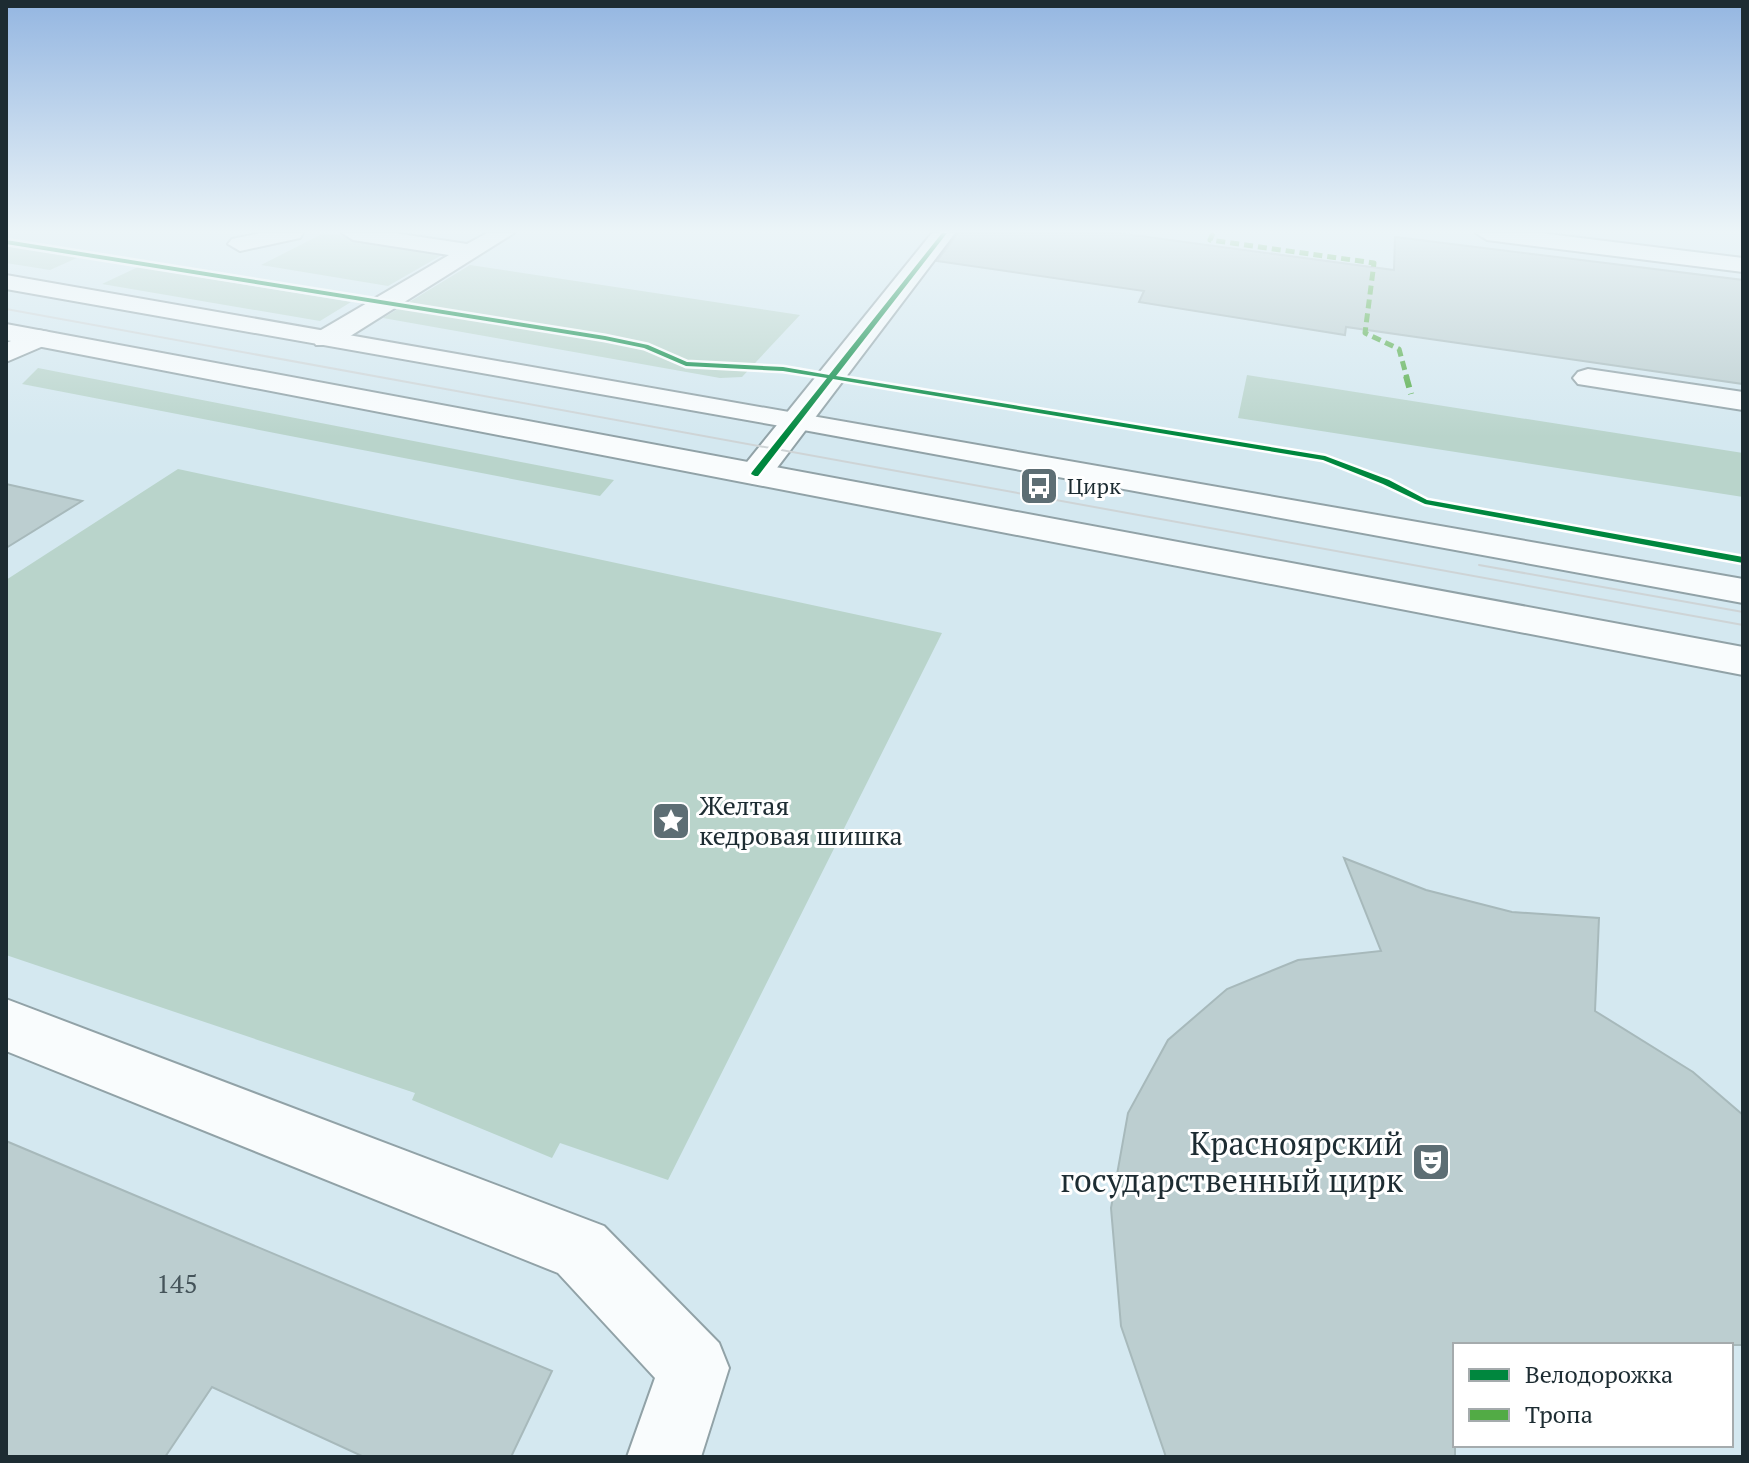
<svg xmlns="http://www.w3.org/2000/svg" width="1749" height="1463" viewBox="0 0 1749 1463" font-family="'PT Serif',serif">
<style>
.green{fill:#b9d4cb}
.building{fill:#bcced0;stroke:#a7b9bb;stroke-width:2}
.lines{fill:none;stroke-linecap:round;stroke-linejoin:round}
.minor-casing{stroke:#91a2a7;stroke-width:4}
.highway-casing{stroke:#91a2a7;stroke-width:4}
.minor{fill:#f9fcfd;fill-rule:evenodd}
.highway{fill:#f9fcfd;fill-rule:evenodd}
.tram{stroke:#ced4d6;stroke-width:2}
.quiet-far1{stroke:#52ab45;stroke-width:5;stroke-dasharray:9 5;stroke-linecap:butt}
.quiet{stroke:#52ab45;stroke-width:6;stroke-dasharray:12 6;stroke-linecap:butt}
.cycleway-casing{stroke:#fff;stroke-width:5}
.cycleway{fill:#00873e;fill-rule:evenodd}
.labels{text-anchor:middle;stroke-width:6;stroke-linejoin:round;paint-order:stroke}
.far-poi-label{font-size:22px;fill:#1d2c32;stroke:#fff;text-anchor:start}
.poi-label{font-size:26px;fill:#1d2c32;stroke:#fff;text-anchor:start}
.near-number-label{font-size:26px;fill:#45545a}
.near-poi-label{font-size:32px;fill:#1d2c32;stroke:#fff;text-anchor:end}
</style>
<rect width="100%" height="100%" fill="#d4e8f0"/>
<!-- green -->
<path class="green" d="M 324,233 L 447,252 L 388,286 L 261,265 Z
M 6,246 L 79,257 L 50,270 L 6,263 Z
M 470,265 L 800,315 L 742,377 L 720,378 L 383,318 Z
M 138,267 L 351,302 L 320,321 L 102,284 Z
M 38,368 L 614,480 L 600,496 L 22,384 Z
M 1247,375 L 1743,453 L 1743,497 L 1238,418 Z
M 178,469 L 942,633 L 668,1180 L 560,1143 L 552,1158 L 412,1100 L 415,1093 L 6,955 L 6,580 Z"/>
<!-- building -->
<path class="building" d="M 958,233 L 1118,233 L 1394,270 L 1395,237 L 1743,280 L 1743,384 L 1346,327 L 1345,335 L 1139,302 L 1144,291 L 937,261 Z
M 6,484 L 82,501 L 6,548 Z
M 1344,858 L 1426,890 L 1512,912 L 1599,918 L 1595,1011 L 1693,1072 L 1743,1115 L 1743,1345 L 1455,1345 L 1455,1457 L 1166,1457 L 1121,1326 L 1111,1208 L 1128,1113 L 1168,1040 L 1227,989 L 1298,960 L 1381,951 Z
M 6,1141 L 552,1371 L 511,1457 L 364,1457 L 212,1387 L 165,1457 L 6,1457 Z"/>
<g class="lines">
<defs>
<path id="minor" d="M 261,233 L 303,233 L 300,238 L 240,251 L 228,244 L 232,239 Z
M 342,233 L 394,233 L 467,244 L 487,233 L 514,233 L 336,345 L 316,345 L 312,339 L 316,333 L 449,255 L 353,240 Z
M 932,233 L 955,233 L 767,481 L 755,484 L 743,481 L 738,474 L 743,467 Z
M 1476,233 L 1540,233 L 1743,258 L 1743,272 L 1487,240 Z
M 38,330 L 48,332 L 52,338 L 48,344 L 6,362 L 6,343 Z
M 1588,369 L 1743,392 L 1743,410 L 1578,384 L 1573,378 L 1578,372 Z
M 6,999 L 604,1226 L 719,1343 L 729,1368 L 701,1457 L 627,1457 L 655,1378 L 558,1273 L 6,1051 Z"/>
<path id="highway" d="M 6,275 L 1743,579 L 1743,603 L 798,429 L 6,289 Z
M 6,324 L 1743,647 L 1743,675 L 6,340 Z"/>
</defs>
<!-- minor casing -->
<use href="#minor" class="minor-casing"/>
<!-- highway casing -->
<use href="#highway" class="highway-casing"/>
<!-- minor -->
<use href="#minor" class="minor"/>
<!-- highway -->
<use href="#highway" class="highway"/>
<!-- tram -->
<path class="tram" d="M 6,309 L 1743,625
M 1479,565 L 1743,612"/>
<!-- quiet-far1 -->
<path class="quiet-far1" d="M 1213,233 L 1210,240 L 1374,263 L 1365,333 L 1399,349 L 1407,378"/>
<!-- quiet -->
<path class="quiet" d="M 1406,376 L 1411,394"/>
<defs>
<path id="cycleway" d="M 942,233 L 947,233 L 836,376 L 1325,456 L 1389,480 L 1427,500 L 1743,557 L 1743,563 L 1425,504 L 1383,484 L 1323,460 L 833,379 L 758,476 L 755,476 L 751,474 L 752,472 L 827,378 L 783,371 L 686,366 L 644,348 L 605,340 L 6,244 L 6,240 L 605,336 L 648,345 L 687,362 L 783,367 L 829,375 Z"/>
</defs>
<!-- cycleway casing -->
<use href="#cycleway" class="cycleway-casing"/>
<!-- cycleway -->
<use href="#cycleway" class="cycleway"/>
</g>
<!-- sky -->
<linearGradient id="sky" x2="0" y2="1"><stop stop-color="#94b6e1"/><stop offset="0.53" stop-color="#ecf5f8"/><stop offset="1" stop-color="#ecf5f8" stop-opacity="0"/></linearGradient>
<rect width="1749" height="437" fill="url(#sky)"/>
<!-- icons -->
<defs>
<symbol id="bus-square" viewBox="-11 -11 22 22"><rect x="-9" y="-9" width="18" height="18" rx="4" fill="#5d6e74" stroke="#fff"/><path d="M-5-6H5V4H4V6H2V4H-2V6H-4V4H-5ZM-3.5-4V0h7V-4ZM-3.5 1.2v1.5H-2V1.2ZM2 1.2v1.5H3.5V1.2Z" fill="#fff"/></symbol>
<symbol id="sight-square" viewBox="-11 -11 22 22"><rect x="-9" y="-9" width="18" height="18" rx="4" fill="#5d6e74" stroke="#fff"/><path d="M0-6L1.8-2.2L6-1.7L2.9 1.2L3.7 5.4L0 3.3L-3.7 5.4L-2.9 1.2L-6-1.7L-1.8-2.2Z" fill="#fff"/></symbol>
<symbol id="theatre-square" viewBox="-11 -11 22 22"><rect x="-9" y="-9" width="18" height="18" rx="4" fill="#5d6e74" stroke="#fff"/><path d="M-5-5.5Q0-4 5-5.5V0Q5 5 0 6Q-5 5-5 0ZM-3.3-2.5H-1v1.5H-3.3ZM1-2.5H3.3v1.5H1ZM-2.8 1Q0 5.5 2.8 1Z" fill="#fff"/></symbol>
</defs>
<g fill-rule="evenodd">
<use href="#bus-square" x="1017" y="464" width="44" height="44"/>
<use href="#sight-square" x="649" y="799" width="44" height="44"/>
<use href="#theatre-square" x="1409" y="1140" width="44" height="44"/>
</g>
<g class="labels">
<!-- far-poi labels -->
<g class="far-poi-label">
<text x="1067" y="494">Цирк</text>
</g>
<!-- poi labels -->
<g class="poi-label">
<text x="699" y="815">Желтая<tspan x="699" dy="30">кедровая шишка</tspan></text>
</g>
<!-- near-number labels -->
<g class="near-number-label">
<text x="177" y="1293">145</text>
</g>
<!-- near-poi labels -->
<g class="near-poi-label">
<text x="1403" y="1155">Красноярский<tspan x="1403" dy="37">государственный цирк</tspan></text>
</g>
</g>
<!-- border -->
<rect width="1749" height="1463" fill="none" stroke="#1d2c32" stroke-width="16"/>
<!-- legend -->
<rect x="1453" y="1343" width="280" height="104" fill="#ffffff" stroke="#a5abad" stroke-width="2"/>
<rect x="1469" y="1369" width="40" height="12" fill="#00873e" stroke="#a5abad" stroke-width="2"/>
<text x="1525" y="1383" font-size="24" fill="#1d2c32">Велодорожка</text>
<rect x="1469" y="1409" width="40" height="12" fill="#52ab45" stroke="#a5abad" stroke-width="2"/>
<text x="1525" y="1423" font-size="24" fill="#1d2c32">Тропа</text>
</svg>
